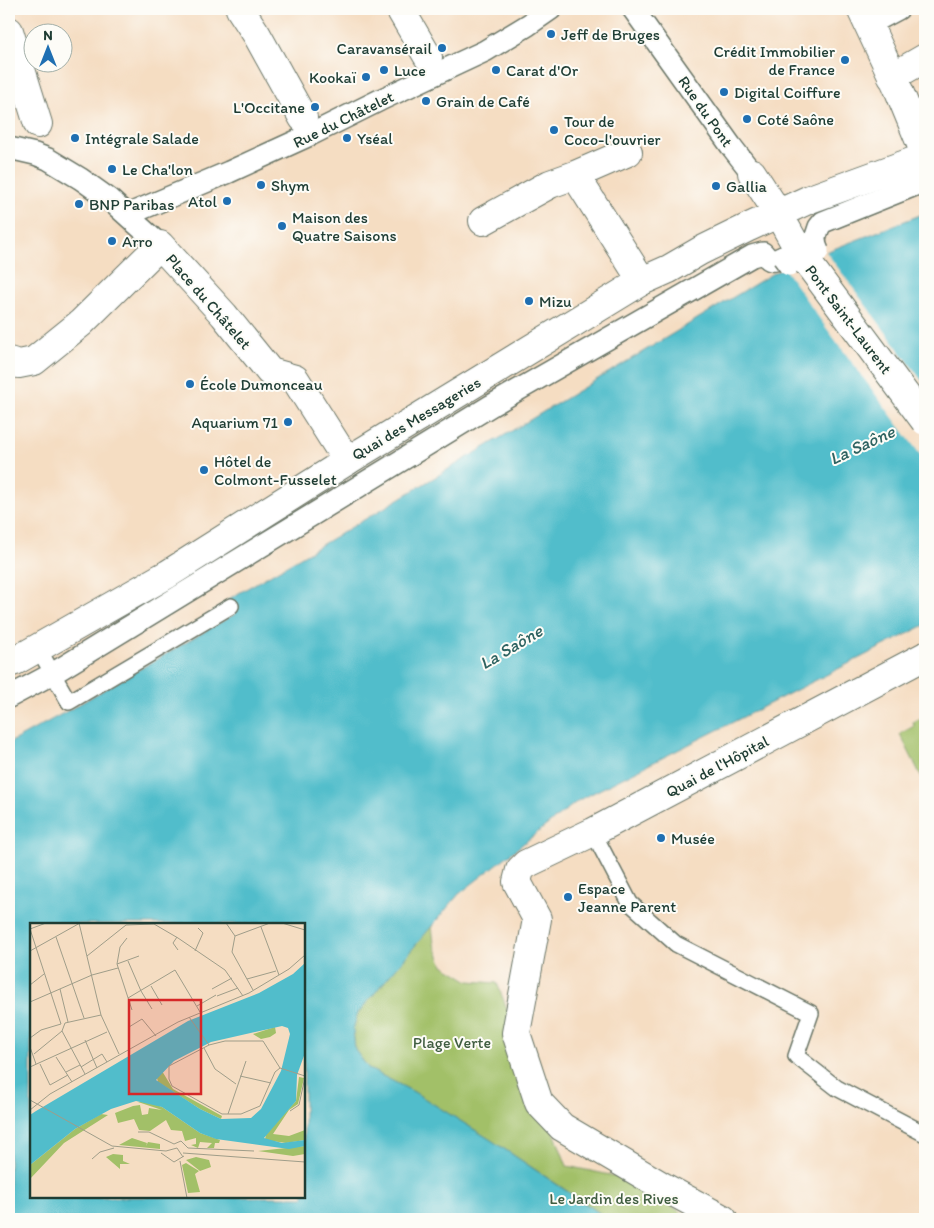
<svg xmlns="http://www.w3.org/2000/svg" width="934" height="1228" viewBox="0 0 934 1228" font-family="Itim,sans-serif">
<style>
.green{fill:#a2c068;stroke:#607e4e}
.water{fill:#51bdcb;stroke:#387d80;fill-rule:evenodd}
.pier{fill:#f5ddc2}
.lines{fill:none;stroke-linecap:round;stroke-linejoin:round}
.service-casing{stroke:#6a7566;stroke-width:18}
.pedestrian-casing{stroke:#6a7566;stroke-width:24}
.minor-casing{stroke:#6a7566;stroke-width:30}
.secondary-casing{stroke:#6a7566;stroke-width:30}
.service{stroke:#fff;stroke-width:15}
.pedestrian{stroke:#fff;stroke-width:21}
.minor{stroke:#fff;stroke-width:28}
.secondary{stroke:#fff;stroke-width:28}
.pedestrian-bridge-casing{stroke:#6a7566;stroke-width:24;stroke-linecap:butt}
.secondary-bridge-casing{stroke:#6a7566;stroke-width:30;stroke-linecap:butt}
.pedestrian-bridge{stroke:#fff;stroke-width:21}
.secondary-bridge{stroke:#fff;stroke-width:28}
.poi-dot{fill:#1f6fb2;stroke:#fdfcf7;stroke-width:2}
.labels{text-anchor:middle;stroke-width:4;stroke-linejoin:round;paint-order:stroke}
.poi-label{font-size:16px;fill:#1f3d34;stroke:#fdfcf7;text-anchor:start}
.street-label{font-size:16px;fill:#1f3d34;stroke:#fdfcf7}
.park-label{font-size:16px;fill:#405e41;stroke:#fdfcf7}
.water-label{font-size:18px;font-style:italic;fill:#2e6361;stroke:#fdfcf7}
.inset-road{fill:none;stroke:#9f9d89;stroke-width:1}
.view{fill:#d62828;fill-opacity:0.15;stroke:#d62828;stroke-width:2.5}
.inset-edge{fill:none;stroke:#1f3d34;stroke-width:2.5}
</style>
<rect width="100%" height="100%" fill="#fdfcf7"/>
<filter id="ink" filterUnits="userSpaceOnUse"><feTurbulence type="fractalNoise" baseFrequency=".02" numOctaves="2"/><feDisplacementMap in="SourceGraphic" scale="10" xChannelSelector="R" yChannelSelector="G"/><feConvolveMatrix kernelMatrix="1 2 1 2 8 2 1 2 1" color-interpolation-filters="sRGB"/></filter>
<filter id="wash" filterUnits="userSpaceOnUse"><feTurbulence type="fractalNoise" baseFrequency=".0096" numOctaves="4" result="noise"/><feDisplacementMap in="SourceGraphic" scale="20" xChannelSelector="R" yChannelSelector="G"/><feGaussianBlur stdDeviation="1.12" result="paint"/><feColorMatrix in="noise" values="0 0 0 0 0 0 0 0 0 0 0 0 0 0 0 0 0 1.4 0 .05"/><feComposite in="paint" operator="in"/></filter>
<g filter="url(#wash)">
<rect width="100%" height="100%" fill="#f5ddc2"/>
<!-- green -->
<path class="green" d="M 925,716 L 925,784 L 900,734 L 914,726 L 913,722 Z
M 432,925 L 434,944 L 443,965 L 469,981 L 497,983 L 567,1166 L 615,1176 L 649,1190 L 690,1219 L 609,1219 L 491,1140 L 414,1092 L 369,1069 L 355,1050 L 353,1029 L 358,1013 Z"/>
<!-- water -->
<path class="water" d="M 925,213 L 925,625 L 579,800 L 459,894 L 358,1013 L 353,1029 L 355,1050 L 369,1069 L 414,1092 L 491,1140 L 608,1219 L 9,1219 L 9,743 L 62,714 L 235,614 L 227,600 L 374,514 L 775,272 ZM 31,924 L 304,924 L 304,1197 L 31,1197 Z"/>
<!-- pier -->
<path class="pier" d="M 824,249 L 925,385 L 925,461 L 822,322 L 783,267 Z"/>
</g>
<g filter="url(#ink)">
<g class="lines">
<defs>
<path id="service" d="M 38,648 L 69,702 L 231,606
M 593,832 L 630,903 L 676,944 L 811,1013 L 796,1056 L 837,1088 L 925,1134"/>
<path id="pedestrian" d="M 633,9 L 731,146 L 752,173
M 868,25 L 898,9
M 9,148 L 35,154 L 48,159 L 81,179 L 109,199 L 160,245
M 127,215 L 229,172 L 312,134 L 380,100 L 485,51 L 528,25 L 551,9
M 815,239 L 819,227 L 823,222 L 925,181
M 9,697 L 52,674 L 492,405 L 752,256 L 763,253 C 770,262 773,262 783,257"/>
<path id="minor" d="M 240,9 L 257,35 L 303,118
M 400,9 L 428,57
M 861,9 L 897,86 L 925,154
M 9,31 L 38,124
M 892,77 L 925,58
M 752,173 L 778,213
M 575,175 L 642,281
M 483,221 L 550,184 L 575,175 L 628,152
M 9,361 L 19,364 L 34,361 L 81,323 L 160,245 L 224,315 L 270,372 L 295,379 L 347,461
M 723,1219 L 662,1186 L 562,1127 L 539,1103 L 516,1033 L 537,919 L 517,882 L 520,870 L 526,864 L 593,832 L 925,656"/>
<path id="secondary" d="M 778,213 L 798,249
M 9,663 L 15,661 L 168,574 L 347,461 L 642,281 L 669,269 L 700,251 L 749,227 L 810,199 L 925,157"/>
</defs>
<!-- service casing -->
<use href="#service" class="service-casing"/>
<!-- pedestrian casing -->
<use href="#pedestrian" class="pedestrian-casing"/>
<!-- minor casing -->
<use href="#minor" class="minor-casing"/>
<!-- secondary casing -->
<use href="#secondary" class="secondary-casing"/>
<!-- service -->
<use href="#service" class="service"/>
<!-- pedestrian -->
<use href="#pedestrian" class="pedestrian"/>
<!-- minor -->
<use href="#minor" class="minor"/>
<!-- secondary -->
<use href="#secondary" class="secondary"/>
<defs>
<path id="pedestrian-bridge" d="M 815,239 L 816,246 L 818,251
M 783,257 L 789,265"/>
<path id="secondary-bridge" d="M 798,249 L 804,258 L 925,421"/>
</defs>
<!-- pedestrian-bridge casing -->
<use href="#pedestrian-bridge" class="pedestrian-bridge-casing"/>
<!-- secondary-bridge casing -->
<use href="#secondary-bridge" class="secondary-bridge-casing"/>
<!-- pedestrian-bridge -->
<use href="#pedestrian-bridge" class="pedestrian-bridge"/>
<!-- secondary-bridge -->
<use href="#secondary-bridge" class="secondary-bridge"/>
</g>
</g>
<!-- markers -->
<g class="poi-dot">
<circle cx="551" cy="34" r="5"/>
<circle cx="442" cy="48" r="5"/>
<circle cx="845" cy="60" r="5"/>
<circle cx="384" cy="70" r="5"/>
<circle cx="496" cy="70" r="5"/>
<circle cx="366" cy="77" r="5"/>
<circle cx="724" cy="92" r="5"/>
<circle cx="426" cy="101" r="5"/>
<circle cx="315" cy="107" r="5"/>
<circle cx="747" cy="119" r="5"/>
<circle cx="554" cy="130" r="5"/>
<circle cx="75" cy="138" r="5"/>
<circle cx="347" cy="138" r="5"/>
<circle cx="112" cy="169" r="5"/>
<circle cx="261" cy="185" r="5"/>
<circle cx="716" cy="186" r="5"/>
<circle cx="227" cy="201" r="5"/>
<circle cx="79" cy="204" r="5"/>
<circle cx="282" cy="226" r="5"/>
<circle cx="112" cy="241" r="5"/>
<circle cx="529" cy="301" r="5"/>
<circle cx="190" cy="384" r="5"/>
<circle cx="288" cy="422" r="5"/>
<circle cx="204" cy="470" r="5"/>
<circle cx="661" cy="838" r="5"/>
<circle cx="568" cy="897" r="5"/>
</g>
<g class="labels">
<!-- poi labels -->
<g class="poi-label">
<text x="561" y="40">Jeff de Bruges</text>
<text x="432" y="54" text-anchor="end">Caravansérail</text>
<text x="835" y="57" text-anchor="end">Crédit Immobilier<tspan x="835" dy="18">de France</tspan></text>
<text x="394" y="76">Luce</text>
<text x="506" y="76">Carat d'Or</text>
<text x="356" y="83" text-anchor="end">Kookaï</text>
<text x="734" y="98">Digital Coiffure</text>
<text x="436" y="107">Grain de Café</text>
<text x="305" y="113" text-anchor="end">L'Occitane</text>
<text x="757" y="125">Coté Saône</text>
<text x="564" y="127">Tour de<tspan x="564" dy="18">Coco-l'ouvrier</tspan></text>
<text x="85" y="144">Intégrale Salade</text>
<text x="357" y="144">Yséal</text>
<text x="122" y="175">Le Cha'lon</text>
<text x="271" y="191">Shym</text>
<text x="726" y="192">Gallia</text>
<text x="217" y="207" text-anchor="end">Atol</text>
<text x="89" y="210">BNP Paribas</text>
<text x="292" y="223">Maison des<tspan x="292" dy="18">Quatre Saisons</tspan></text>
<text x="122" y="247">Arro</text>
<text x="539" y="307">Mizu</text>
<text x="200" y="390">École Dumonceau</text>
<text x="278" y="428" text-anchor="end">Aquarium 71</text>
<text x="214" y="467">Hôtel de<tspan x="214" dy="18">Colmont-Fusselet</tspan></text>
<text x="671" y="844">Musée</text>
<text x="578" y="894">Espace<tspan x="578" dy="18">Jeanne Parent</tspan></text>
</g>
<!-- street labels -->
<g class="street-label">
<text transform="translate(706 111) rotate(55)" y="6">Rue du Pont</text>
<text transform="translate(343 119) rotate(-26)" y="6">Rue du Châtelet</text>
<text transform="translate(209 301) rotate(49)" y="6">Place du Châtelet</text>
<text transform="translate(849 319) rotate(53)" y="6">Pont Saint-Laurent</text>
<text transform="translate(416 418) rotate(-31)" y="6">Quai des Messageries</text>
<text transform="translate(717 766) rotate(-28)" y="6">Quai de l'Hôpital</text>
</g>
<!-- park labels -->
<g class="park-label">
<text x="452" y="1048">Plage Verte</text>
<text x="614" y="1204">Le Jardin des Rives</text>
</g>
<!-- water labels -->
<g class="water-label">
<text transform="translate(862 445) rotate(-25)" y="6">La Saône</text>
<text transform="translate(511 647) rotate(-31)" y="6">La Saône</text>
</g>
</g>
<!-- overview -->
<g transform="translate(30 923)">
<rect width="275" height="275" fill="#f5ddc2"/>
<path d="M 245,104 L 246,110 L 240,114 L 231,116 L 223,111 ZM 132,148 L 143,166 L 192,193 L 191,196 L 170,186 L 128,159 L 127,155 ZM 269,154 L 274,155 L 268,181 L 259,187 L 243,211 L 259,213 L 275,207 L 275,217 L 256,220 L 235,217 L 236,211 L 266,178 ZM 108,179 L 119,179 L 132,184 L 170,210 L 190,217 L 189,220 L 185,220 L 184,225 L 177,225 L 182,220 L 170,219 L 168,225 L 161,222 L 166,221 L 166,215 L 155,218 L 152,208 L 141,207 L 136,197 L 120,208 L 109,207 L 104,196 L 88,200 L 85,190 L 103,183 L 110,182 L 112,192 L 118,191 L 119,185 L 132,187 ZM 71,191 L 78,192 L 34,220 L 0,256 L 0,242 L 45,206 ZM 102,215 L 117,220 L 116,223 L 118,219 L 130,221 L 130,226 L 89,222 ZM 275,223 L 275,231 L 263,233 L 228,228 ZM 83,231 L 93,232 L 93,238 L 100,241 L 90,241 L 90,246 L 76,234 ZM 166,234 L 179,237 L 181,244 L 170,248 L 156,237 ZM 156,240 L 169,248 L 165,251 L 170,269 L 158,270 L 152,242 Z" fill="#a2c068"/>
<path d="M 275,40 L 275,130 L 267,152 L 266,178 L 234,215 L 252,220 L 275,217 L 275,223 L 259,226 L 186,216 L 170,210 L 132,184 L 106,178 L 81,186 L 45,206 L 0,242 L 0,192 L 6,188 L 158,98 L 229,70 L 263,51 ZM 252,103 L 258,105 L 260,111 L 251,148 L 231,186 L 221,195 L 191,196 L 170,186 L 126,157 L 144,138 L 181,119 Z" fill="#51bdcb" fill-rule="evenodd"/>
<path class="inset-road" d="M 49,0 L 71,92 L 89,131M 196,0 L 205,13M 252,0 L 275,7M 96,2 L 124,1 L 148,15 L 195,47 L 213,73M 231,4 L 249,52M 0,6 L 31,101M 0,6 L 16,0M 205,13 L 202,29 L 223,67M 205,13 L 240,0M 26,14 L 54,95M 147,14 L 143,20 L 148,27M 97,15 L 90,24 L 87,41 L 102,87M 0,28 L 50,0M 165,28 L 173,10 L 168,5M 57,33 L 96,2M 98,38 L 111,68M 87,41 L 109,33M 217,56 L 246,48M 0,62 L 14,51M 121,63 L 132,82M 30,66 L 38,99M 182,66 L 202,55M 111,68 L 122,86M 187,73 L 208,65M 98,75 L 145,47 L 170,89M 0,79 L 62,52 L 88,45M 167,83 L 186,72M 159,94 L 179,122 L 195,118 L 233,118 L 250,145 L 275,153M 99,104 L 112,96 L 126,113M 32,108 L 55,151M 32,108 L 35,100 L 71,92M 0,115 L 11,107 L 31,101M 55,117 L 67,145M 179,122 L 139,143 L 139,156 L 142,163 L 192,191 L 211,191 L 230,183 L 245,149 L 250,145M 0,124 L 6,141M 174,125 L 185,146 L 206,161M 4,131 L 32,108M 26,134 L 42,159M 10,141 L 20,162 L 38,152M 0,144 L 77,109M 51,144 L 72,131 L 77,139M 36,149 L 50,142M 210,153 L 241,160M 0,177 L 82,223 L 136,228 L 147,225 L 153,234M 0,187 L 20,171 L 148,99 L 219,70 L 259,46 L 275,32M 260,188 L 269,182 L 275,154M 198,191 L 216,138M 108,209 L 119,209 L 144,221 L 151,218 L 158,225 L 224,228M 131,230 L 144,239 L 154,233M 153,230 L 275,239M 62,236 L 70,229 L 84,225M 150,238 L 157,275"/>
<path class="view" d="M 99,77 L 171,77 L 171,171 L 99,171 Z"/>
<rect width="275" height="275" class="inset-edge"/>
</g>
<!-- margin -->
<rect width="934" height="1228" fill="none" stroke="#fdfcf7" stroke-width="30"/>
<!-- north arrow -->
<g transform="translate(48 48)"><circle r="24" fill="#fdfcf7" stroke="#a4b0a9"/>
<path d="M0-4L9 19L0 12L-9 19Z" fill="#1f6fb2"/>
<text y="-8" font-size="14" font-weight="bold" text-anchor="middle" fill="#1f3d34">N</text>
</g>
</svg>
